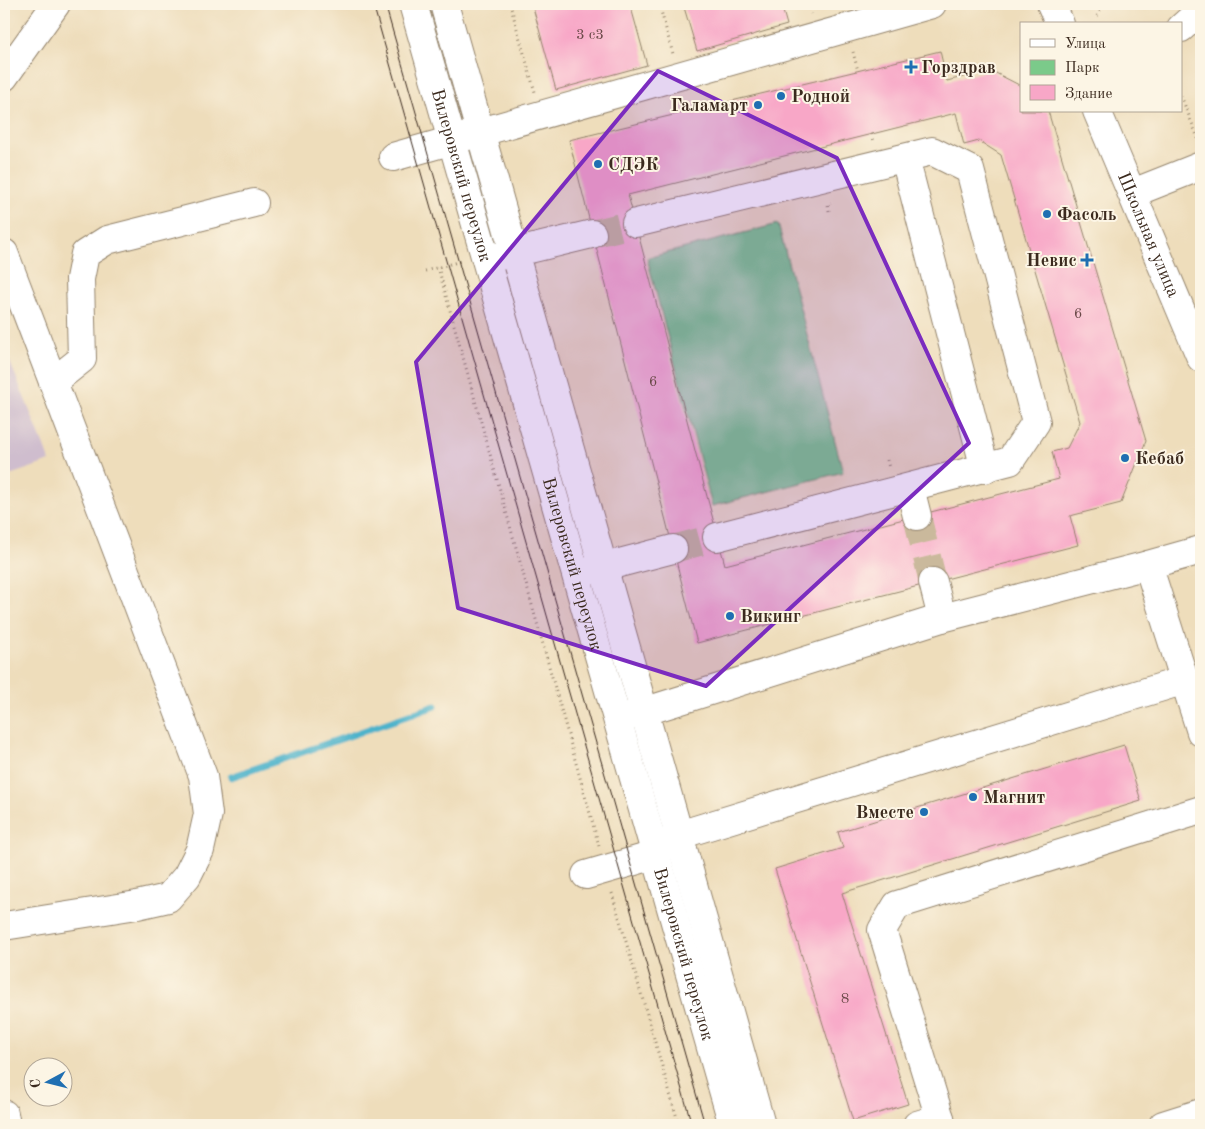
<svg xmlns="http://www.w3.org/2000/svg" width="1205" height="1129" viewBox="0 0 1205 1129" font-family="'Old Standard TT',serif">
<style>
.industrial{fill:#cfbdce}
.green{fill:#7bca8a;stroke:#5b7a54}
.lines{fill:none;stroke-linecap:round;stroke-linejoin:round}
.stream{stroke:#4db3cb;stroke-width:7}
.building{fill:#f8a7c7;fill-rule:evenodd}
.minor-tunnel{stroke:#cab99c;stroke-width:28;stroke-dasharray:28 14;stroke-linecap:butt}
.minor-casing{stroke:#94846c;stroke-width:30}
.path{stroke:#94846c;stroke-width:3;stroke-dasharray:1 4;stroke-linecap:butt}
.minor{stroke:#fff;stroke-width:28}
.tram{stroke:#3b2a1e;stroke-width:1}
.marked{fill:#7b2cbf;fill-opacity:0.2;stroke:#7b2cbf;stroke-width:4;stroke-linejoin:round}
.poi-dot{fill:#1f6fb2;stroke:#fcf5e5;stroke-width:2}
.labels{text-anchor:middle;stroke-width:4;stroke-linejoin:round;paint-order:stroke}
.number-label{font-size:15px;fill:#6a4948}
.poi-label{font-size:18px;font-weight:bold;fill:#3b2a1e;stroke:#fcf5e5;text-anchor:start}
.street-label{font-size:18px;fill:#3b2a1e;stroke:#fcf5e5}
</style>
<rect width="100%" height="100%" fill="#fcf5e5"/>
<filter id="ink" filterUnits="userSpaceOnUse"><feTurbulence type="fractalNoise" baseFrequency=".02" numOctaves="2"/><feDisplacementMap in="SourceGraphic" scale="10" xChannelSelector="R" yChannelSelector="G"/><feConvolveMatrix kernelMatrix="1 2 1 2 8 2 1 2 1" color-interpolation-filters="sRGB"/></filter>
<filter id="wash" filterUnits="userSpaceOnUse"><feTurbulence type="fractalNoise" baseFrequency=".0096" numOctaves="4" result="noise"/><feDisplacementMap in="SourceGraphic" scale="20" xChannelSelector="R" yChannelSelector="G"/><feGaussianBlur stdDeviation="1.12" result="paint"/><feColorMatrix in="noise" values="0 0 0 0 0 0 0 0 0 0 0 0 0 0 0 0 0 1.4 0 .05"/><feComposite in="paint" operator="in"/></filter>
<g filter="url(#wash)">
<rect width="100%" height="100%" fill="#edb"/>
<!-- industrial -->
<path class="industrial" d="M 4,347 L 50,461 L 4,477 Z"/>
<!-- green -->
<path class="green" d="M 778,224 L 843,472 L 712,506 L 647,258 Z"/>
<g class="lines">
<!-- stream -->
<path class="stream" d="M 231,777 L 435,706"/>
</g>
<g id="blocks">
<!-- building -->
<path class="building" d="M 532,4 L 630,4 L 647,65 L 556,90 Z
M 683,4 L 781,4 L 787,25 L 697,51 Z
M 940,51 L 947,81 L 990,70 L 1021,86 L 1021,111 L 1048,111 L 1146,441 L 1121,503 L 1070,516 L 1078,545 L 697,643 L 569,140 ZM 956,113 L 964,145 L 979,141 L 1001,155 L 1080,422 L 1067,448 L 1052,452 L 1059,479 L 725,565 L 628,195 Z
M 1124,745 L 1141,801 L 842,893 L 908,1104 L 853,1121 L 775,869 L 843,848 L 838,832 Z"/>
</g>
</g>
<g filter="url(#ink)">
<use href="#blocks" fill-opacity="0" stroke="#94846c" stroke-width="1"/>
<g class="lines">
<!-- minor-tunnel -->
<path class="minor-tunnel" d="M 592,234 L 636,223
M 917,516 L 933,582
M 673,549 L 717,537"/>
<defs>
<g id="minor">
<path id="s1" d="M 413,4 L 733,1125"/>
<path d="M 444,4 L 761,1125"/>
<path d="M 1051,4 L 1060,24"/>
<path d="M 1181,28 L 1201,10"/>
<path d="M 4,77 L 56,4"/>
<path id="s2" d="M 1097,111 L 1201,358"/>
<path d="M 393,157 L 932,4"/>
<path d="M 905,158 L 985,469"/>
<path d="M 1133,193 L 1201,166"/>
<path d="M 636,223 L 932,151 L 970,170 L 1036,422 L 1010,461 L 717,537"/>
<path d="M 4,253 L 203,776 L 208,814 L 200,850 L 187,876 L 168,898 L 137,905 L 4,926"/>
<path d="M 496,257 L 592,234"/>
<path d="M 53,382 L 82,359 L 80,279 L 85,254 L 107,240 L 254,203"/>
<path d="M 910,488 L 917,516"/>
<path d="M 1148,565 L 1201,732"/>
<path d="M 585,572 L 673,549"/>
<path d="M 933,582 L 942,618"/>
<path d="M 627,717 L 942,618 L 1148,565 L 1201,550"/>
<path d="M 586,875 L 655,855 L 679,835 L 1185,680"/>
<path d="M 4,1114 L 6,1125"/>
<path d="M 917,1125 L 940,1118"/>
<path d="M 942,1125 L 882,930 L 897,905 L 1201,810"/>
<path d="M 1163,1125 L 1201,1113"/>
</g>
</defs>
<!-- minor casing -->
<use href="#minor" class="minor-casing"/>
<!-- path -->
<path class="path" d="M 510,4 L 535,92
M 659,4 L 673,54
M 809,4 L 811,14
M 1097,16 L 1104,4
M 853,52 L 858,71
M 1181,96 L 1200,143
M 872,134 L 874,141
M 829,211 L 828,204 L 831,203
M 438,267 L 599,846
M 425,271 L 461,261
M 887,460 L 889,468
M 612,893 L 679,1125"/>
<!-- minor -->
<use href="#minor" class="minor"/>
<!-- tram -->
<path class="tram" d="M 373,4 L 692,1125
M 385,4 L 705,1125"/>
</g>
</g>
<!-- marked area -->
<path class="marked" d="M 658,71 L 837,158 L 969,443 L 706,686 L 458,608 L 416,362 Z"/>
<!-- markers -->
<g class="poi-dot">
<path d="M908.5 59.5h5v5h5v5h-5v5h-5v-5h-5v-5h5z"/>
<circle cx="781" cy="96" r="5"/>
<circle cx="758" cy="105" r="5"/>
<circle cx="598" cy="164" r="5"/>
<circle cx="1047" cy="214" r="5"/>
<path d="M1084.5 252.5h5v5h5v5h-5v5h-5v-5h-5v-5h5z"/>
<circle cx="1125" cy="458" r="5"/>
<circle cx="730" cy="616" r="5"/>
<circle cx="973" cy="797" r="5"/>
<circle cx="924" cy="812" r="5"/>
</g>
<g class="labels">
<!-- number labels -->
<g class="number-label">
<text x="590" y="39">3 с3</text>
<text x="1078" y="318">6</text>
<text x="653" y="386">6</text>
<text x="845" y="1003">8</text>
</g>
<!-- poi labels -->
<g class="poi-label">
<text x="921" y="73">Горздрав</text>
<text x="791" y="102">Родной</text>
<text x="748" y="111" text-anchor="end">Галамарт</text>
<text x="608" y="170">СДЭК</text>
<text x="1057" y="220">Фасоль</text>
<text x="1077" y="266" text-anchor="end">Невис</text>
<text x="1135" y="464">Кебаб</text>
<text x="740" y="622">Викинг</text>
<text x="983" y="803">Магнит</text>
<text x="914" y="818" text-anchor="end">Вместе</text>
</g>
<!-- street labels -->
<g class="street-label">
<text dy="6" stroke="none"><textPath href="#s1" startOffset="178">Вилеровский переулок</textPath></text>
<text dy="6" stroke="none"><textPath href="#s2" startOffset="134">Школьная улица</textPath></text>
<text dy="6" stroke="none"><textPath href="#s1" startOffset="582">Вилеровский переулок</textPath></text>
<text dy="6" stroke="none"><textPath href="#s1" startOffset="988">Вилеровский переулок</textPath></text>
</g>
</g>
<!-- margin -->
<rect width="1205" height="1129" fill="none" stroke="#fcf5e5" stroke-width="20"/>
<!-- legend -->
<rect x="1020" y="22" width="162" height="90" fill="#fcf5e5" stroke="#afa495"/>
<rect x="1030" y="39" width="25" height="8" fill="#ffffff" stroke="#afa495"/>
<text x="1065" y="48" font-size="15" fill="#3b2a1e">Улица</text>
<rect x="1030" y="60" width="25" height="15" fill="#7bca8a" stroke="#afa495"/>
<text x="1065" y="72" font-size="15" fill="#3b2a1e">Парк</text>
<rect x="1030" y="85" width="25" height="15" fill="#f8a7c7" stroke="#afa495"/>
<text x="1065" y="98" font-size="15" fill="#3b2a1e">Здание</text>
<!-- north arrow -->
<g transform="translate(48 1082) rotate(263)"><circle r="24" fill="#fcf5e5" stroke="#afa495"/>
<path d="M0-4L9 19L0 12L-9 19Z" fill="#1f6fb2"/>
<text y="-8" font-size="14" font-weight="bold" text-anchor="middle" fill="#3b2a1e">С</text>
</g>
</svg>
